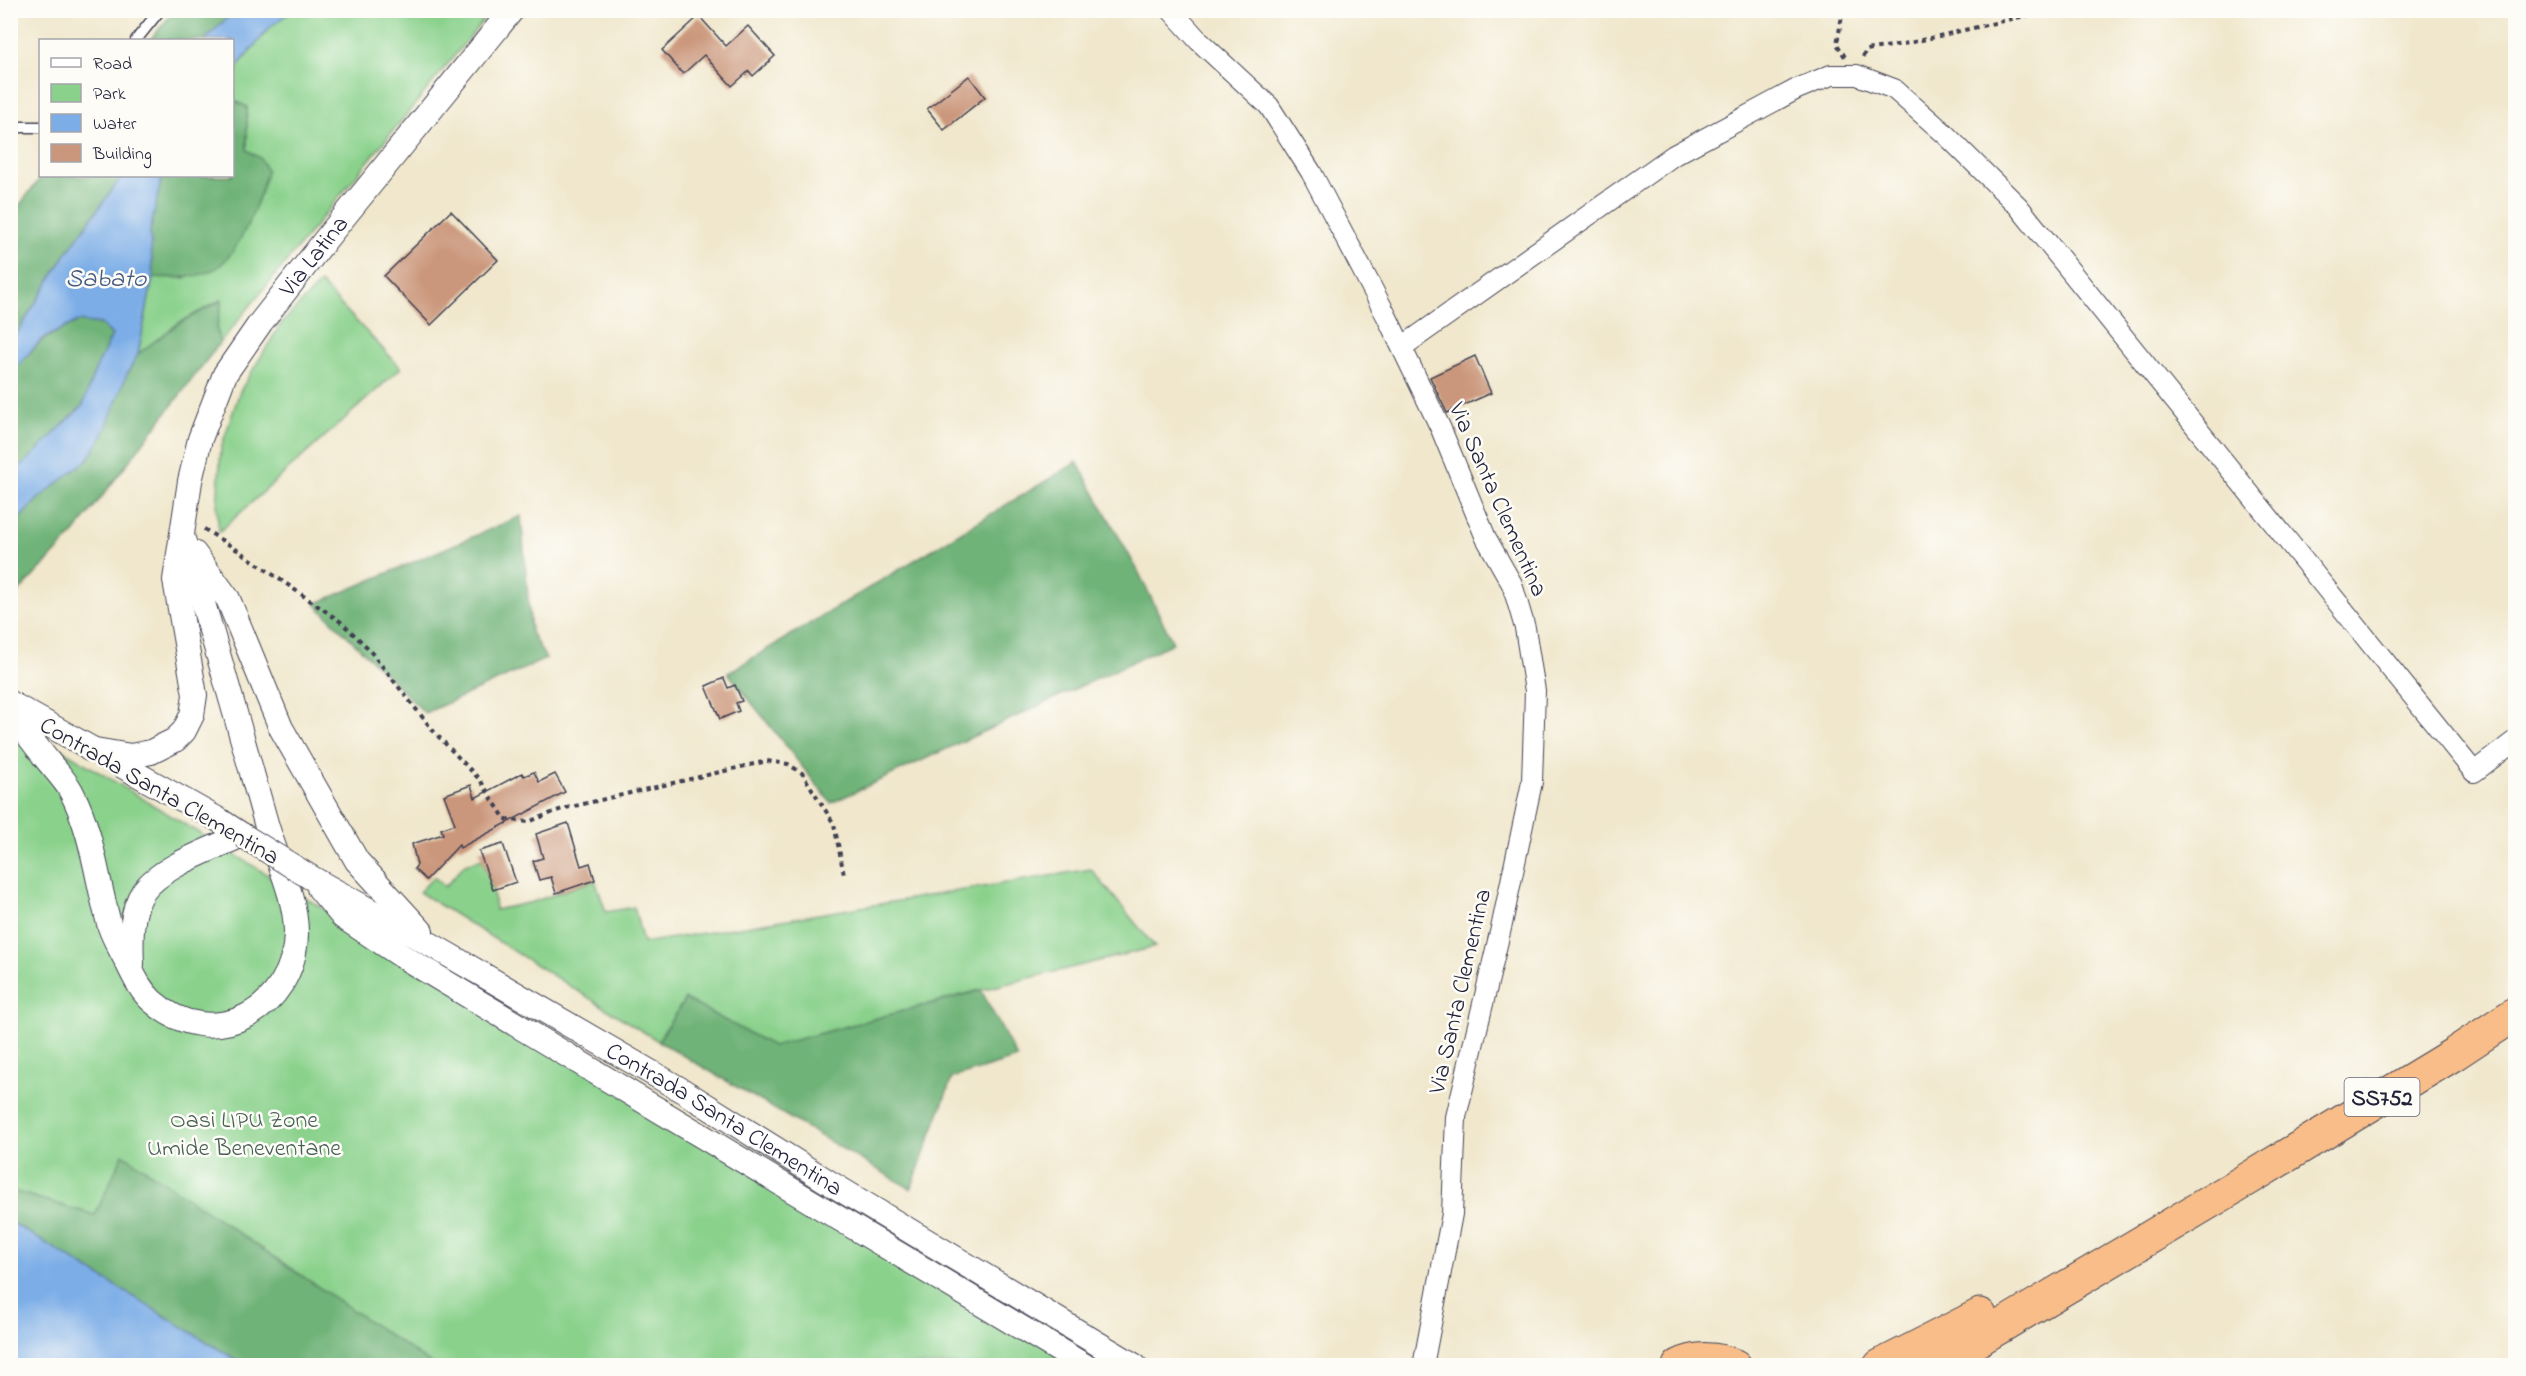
<svg xmlns="http://www.w3.org/2000/svg" width="2526" height="1376" viewBox="0 0 2526 1376" font-family="'Indie Flower',sans-serif">
<style>
.green{fill:#8ad18c;stroke:#567a64;stroke-width:1.5}
.forest{fill:#6fb378;stroke:#486a5a;stroke-width:1.5}
.water{fill:#7cade7;stroke:#4f6891;stroke-width:1.5}
.building{fill:#cb977c}
.lines{fill:none;stroke-linecap:round;stroke-linejoin:round}
.service-casing{stroke:#414051;stroke-width:13}
.minor-casing{stroke:#414051;stroke-width:22}
.tertiary-casing{stroke:#414051;stroke-width:26}
.trunk-casing{stroke:#414051;stroke-width:35}
.path{stroke:#414051;stroke-width:4;stroke-dasharray:4.5 4.5;stroke-linecap:butt}
.service{stroke:#fff;stroke-width:10}
.minor{stroke:#fff;stroke-width:20}
.tertiary{stroke:#fff;stroke-width:24}
.trunk{stroke:#f8bd89;stroke-width:33}
.tertiary-bridge-casing{stroke:#414051;stroke-width:26;stroke-linecap:butt}
.tertiary-bridge{stroke:#fff;stroke-width:24}
.labels{text-anchor:middle;stroke-width:5;stroke-linejoin:round;paint-order:stroke}
.shield{fill:#fdfcf7;stroke:#646373;stroke-width:1.5}
.shield-label{font-size:22px;font-weight:bold;fill:#22223b}
.street-label{font-size:24px;fill:#22223b;stroke:#fdfcf7}
.park-label{font-size:24px;fill:#465f57;stroke:#fdfcf7}
.water-label{font-size:26px;font-style:italic;fill:#465a80;stroke:#fdfcf7}
</style>
<rect width="100%" height="100%" fill="#fdfcf7"/>
<filter id="ink" filterUnits="userSpaceOnUse"><feTurbulence type="fractalNoise" baseFrequency=".0167" numOctaves="2"/><feDisplacementMap in="SourceGraphic" scale="12" xChannelSelector="R" yChannelSelector="G"/><feConvolveMatrix kernelMatrix="1 2 1 2 8 2 1 2 1" color-interpolation-filters="sRGB"/></filter>
<filter id="wash" filterUnits="userSpaceOnUse"><feTurbulence type="fractalNoise" baseFrequency=".008" numOctaves="4" result="noise"/><feDisplacementMap in="SourceGraphic" scale="24" xChannelSelector="R" yChannelSelector="G"/><feGaussianBlur stdDeviation="1.35" result="paint"/><feColorMatrix in="noise" values="0 0 0 0 0 0 0 0 0 0 0 0 0 0 0 0 0 1.4 0 .05"/><feComposite in="paint" operator="in"/></filter>
<g filter="url(#wash)">
<rect width="100%" height="100%" fill="#f0e7cc"/>
<!-- green -->
<path class="green" d="M 291,11 L 491,11 L 219,344 L 217,328 L 221,300 L 179,323 L 138,354 L 153,277 L 185,278 L 260,158 L 247,151 L 247,107 L 233,100 L 233,72 L 270,27 Z
M 320,283 L 401,368 L 219,532 L 217,507 L 221,448 L 240,391 L 281,324 Z
M 10,718 L 873,1243 L 1083,1365 L 11,1365 Z
M 482,859 L 493,890 L 495,910 L 533,902 L 595,880 L 606,912 L 634,907 L 643,943 L 1091,869 L 1155,947 L 981,990 L 773,1047 L 685,999 L 658,1041 L 419,892 L 434,877 L 445,887 L 465,864 Z"/>
<!-- forest -->
<path class="forest" d="M 174,11 L 234,11 L 205,40 L 150,40 Z
M 233,100 L 247,107 L 247,150 L 260,158 L 267,171 C 260,198 241,250 218,267 C 201,279 173,278 153,277 L 150,232 L 162,177 L 162,176 L 232,176 Z
M 42,176 L 122,176 L 66,254 L 11,343 L 11,216 Z
M 222,300 L 217,328 L 219,344 L 74,533 L 11,600 L 11,527 L 38,499 L 127,374 L 138,354 L 179,323 Z
M 78,321 L 101,324 L 112,335 L 94,373 L 83,405 L 26,462 L 11,472 L 10,373 L 42,340 Z
M 1077,462 L 1137,569 L 1173,643 L 831,803 L 728,673 Z
M 521,516 L 531,632 L 546,659 L 425,713 L 315,604 Z
M 981,990 L 1017,1058 L 952,1078 L 911,1189 L 658,1041 L 685,999 L 773,1046 Z
M 123,1154 L 433,1365 L 245,1365 L 11,1222 L 10,1190 L 95,1215 Z"/>
<!-- water -->
<path class="water" d="M 234,11 L 291,11 L 270,27 L 233,72 L 232,40 L 205,40 Z
M 122,176 L 162,176 L 150,232 L 153,277 L 138,354 L 127,374 L 103,435 L 88,459 L 38,499 L 11,527 L 11,472 L 26,462 L 83,405 L 94,373 L 112,335 L 101,324 L 78,321 L 42,339 L 11,373 L 11,343 L 66,254 Z
M 11,1222 L 245,1365 L 29,1366 L 11,1359 Z"/>
<g id="blocks">
<!-- building -->
<path class="building" d="M 699,16 L 726,46 L 748,26 L 775,56 L 753,76 L 749,71 L 732,86 L 704,55 L 683,74 L 662,50 Z
M 969,76 L 985,97 L 944,130 L 927,109 Z
M 451,211 L 498,260 L 431,325 L 384,276 Z
M 1475,356 L 1491,393 L 1447,413 L 1430,377 Z
M 724,678 L 728,688 L 735,685 L 742,701 L 736,703 L 739,711 L 720,719 L 706,686 Z
M 534,772 L 539,782 L 555,774 L 565,792 L 460,848 L 459,845 L 426,880 L 414,869 L 417,865 L 412,844 L 443,834 L 441,829 L 455,824 L 444,795 L 471,785 L 475,798 L 522,773 L 524,776 Z
M 568,823 L 581,866 L 590,863 L 595,880 L 556,893 L 551,877 L 539,880 L 533,861 L 543,858 L 536,834 Z
M 503,844 L 516,882 L 493,890 L 479,851 Z"/>
</g>
</g>
<g filter="url(#ink)">
<use href="#blocks" fill-opacity="0" stroke="#414051" stroke-width="1.5"/>
<g class="lines">
<defs>
<path id="service" d="M 136,40 L 160,10
M 10,127 L 40,127"/>
<path id="minor" d="M 1171,10 L 1199,41 L 1269,106 L 1311,172 L 1386,315 L 1441,429 L 1486,538 L 1512,584 L 1525,628 L 1535,691 L 1532,782 L 1502,924 L 1456,1117 L 1452,1214 L 1423,1366
M 1402,347 L 1674,155 L 1797,89 L 1831,75 L 1857,75 L 1894,89 L 1944,133 L 2018,206 L 2474,772 L 2516,740"/>
<g id="tertiary">
<path d="M 194,553 L 228,599 L 281,728 L 357,861 L 421,931"/>
<path d="M 10,703 L 219,820 L 242,835"/>
<path d="M 10,712 C 23,728 35,745 48,761 C 55,770 65,780 71,791 C 93,832 97,883 110,927 C 114,939 121,950 127,962 C 134,976 140,990 152,1001 C 212,1055 295,1010 296,933 C 296,896 276,858 266,823 C 239,727 213,631 182,536"/>
<path id="s1" d="M 89,749 L 131,756 L 151,752 L 175,740 L 184,731 L 192,715 L 195,695 L 175,580 L 190,481 L 200,439 L 225,374 L 261,322 L 330,234 L 512,10"/>
<path id="s2" d="M 310,877 L 435,947 L 683,1091 L 830,1183 L 1135,1366"/>
<path d="M 319,888 L 343,917 L 402,956 L 1085,1366"/>
<path d="M 132,964 C 131,942 130,911 143,892 C 161,866 213,849 242,835"/>
</g>
<path id="trunk" d="M 1679,1366 C 1697,1357 1717,1358 1735,1366
M 1880,1366 L 1980,1315
M 1934,1366 L 2248,1179 L 2454,1054 L 2516,1013"/>
</defs>
<!-- service casing -->
<use href="#service" class="service-casing"/>
<!-- minor casing -->
<use href="#minor" class="minor-casing"/>
<!-- tertiary casing -->
<use href="#tertiary" class="tertiary-casing"/>
<!-- trunk casing -->
<use href="#trunk" class="trunk-casing"/>
<!-- path -->
<path class="path" d="M 1843,10 L 1837,44 L 1845,57
M 1863,57 L 1866,50 L 1909,43 L 2050,10
M 204,529 L 242,553 L 341,622 L 367,647 L 435,733 L 480,780 L 505,819 L 528,822 L 562,809 L 767,761 L 788,764 L 802,773 L 834,824 L 844,875"/>
<!-- service -->
<use href="#service" class="service"/>
<!-- minor -->
<use href="#minor" class="minor"/>
<!-- tertiary -->
<use href="#tertiary" class="tertiary"/>
<!-- trunk -->
<use href="#trunk" class="trunk"/>
<defs>
<path id="tertiary-bridge" d="M 242,835 L 310,877"/>
</defs>
<!-- tertiary-bridge casing -->
<use href="#tertiary-bridge" class="tertiary-bridge-casing"/>
<!-- tertiary-bridge -->
<use href="#tertiary-bridge" class="tertiary-bridge"/>
</g>
</g>
<g class="labels">
<!-- shield labels -->
<rect class="shield" x="2344.5" y="1078" width="75" height="38" rx="4.5"/>
<g class="shield-label">
<text x="2382" y="1105">SS752</text>
</g>
<!-- street labels -->
<g class="street-label">
<text dy="8" stroke="none"><textPath href="#s1" startOffset="618">Via Latina</textPath></text>
<text transform="translate(1499 499) rotate(66)" y="8">Via Santa Clementina</text>
<text transform="translate(160 790) rotate(30)" y="8">Contrada Santa Clementina</text>
<text transform="translate(1459 991) rotate(-77)" y="8">Via Santa Clementina</text>
<text dy="8" stroke="none"><textPath href="#s2" startOffset="480">Contrada Santa Clementina</textPath></text>
</g>
<!-- park labels -->
<g class="park-label">
<text x="244" y="1127">Oasi LIPU Zone<tspan x="244" dy="28">Umide Beneventane</tspan></text>
</g>
<!-- water labels -->
<g class="water-label">
<text x="106" y="286">Sabato</text>
</g>
</g>
<!-- margin -->
<rect width="2526" height="1376" fill="none" stroke="#fdfcf7" stroke-width="36"/>
<!-- legend -->
<rect x="39" y="39" width="195" height="138" fill="#fdfcf7" stroke="#a5a5ac" stroke-width="1.5"/>
<rect x="51" y="58" width="30" height="9" fill="#ffffff" stroke="#a5a5ac" stroke-width="1.5"/>
<text x="93" y="69" font-size="18" fill="#22223b">Road</text>
<rect x="51" y="84" width="30" height="18" fill="#8ad18c" stroke="#a5a5ac" stroke-width="1.5"/>
<text x="93" y="99" font-size="18" fill="#22223b">Park</text>
<rect x="51" y="114" width="30" height="18" fill="#7cade7" stroke="#a5a5ac" stroke-width="1.5"/>
<text x="93" y="129" font-size="18" fill="#22223b">Water</text>
<rect x="51" y="144" width="30" height="18" fill="#cb977c" stroke="#a5a5ac" stroke-width="1.5"/>
<text x="93" y="159" font-size="18" fill="#22223b">Building</text>
</svg>
